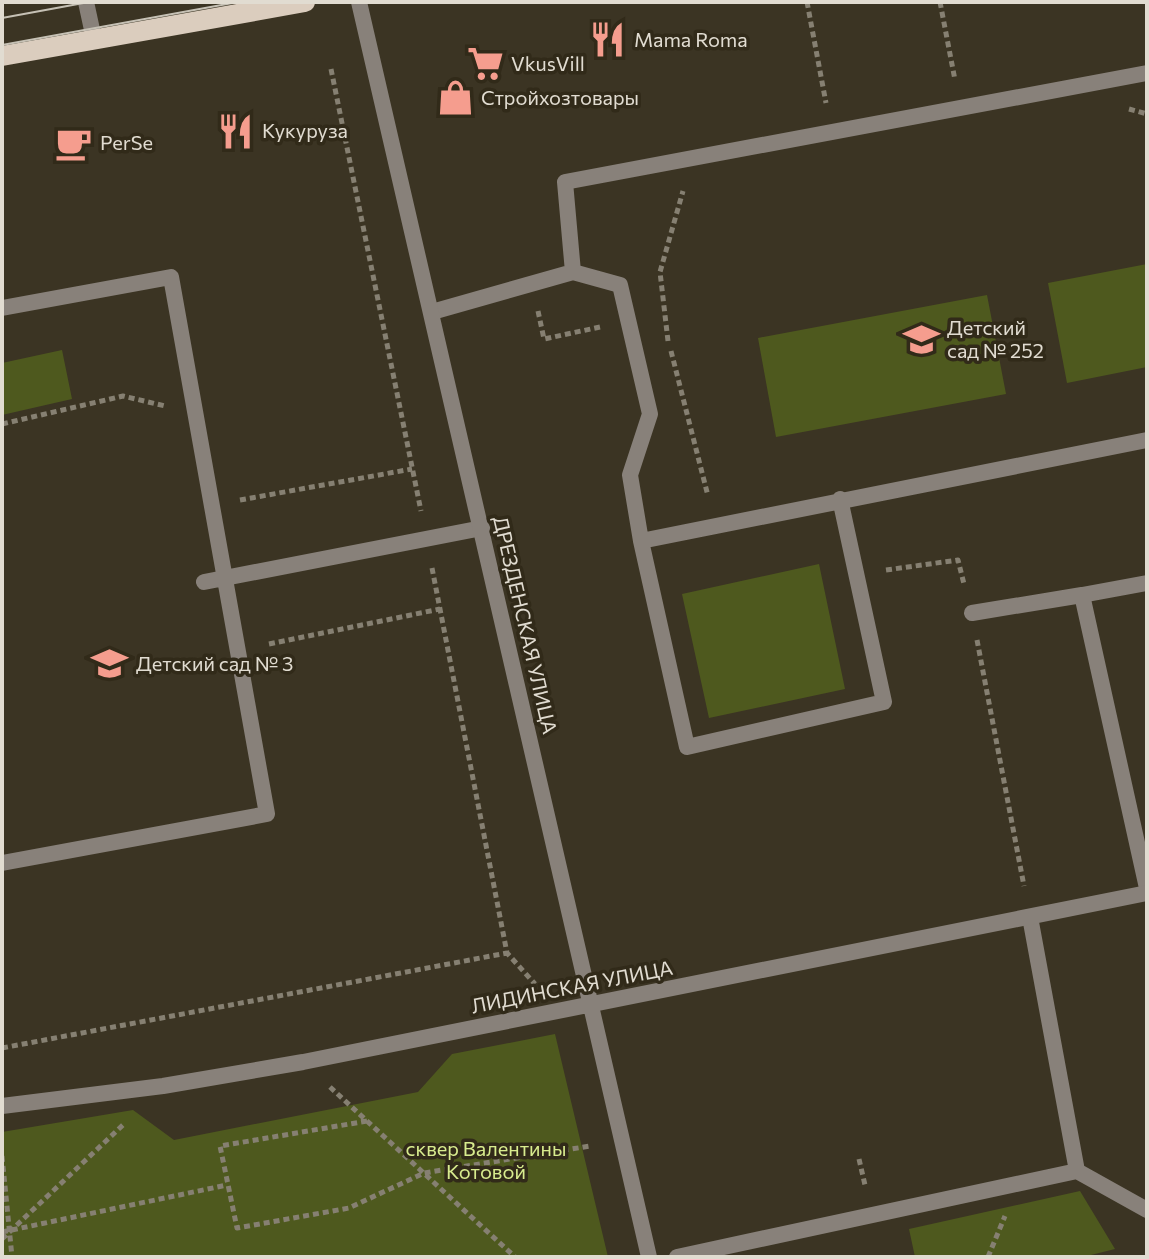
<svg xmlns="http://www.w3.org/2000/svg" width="1149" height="1259" viewBox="0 0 1149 1259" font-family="Commissioner,sans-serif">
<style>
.green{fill:#4e591e}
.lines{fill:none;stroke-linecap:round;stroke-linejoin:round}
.path{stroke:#868072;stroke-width:5;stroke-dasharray:6 4;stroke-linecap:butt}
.service{stroke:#88817a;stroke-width:16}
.minor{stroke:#88817a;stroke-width:16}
.primary{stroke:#dbcdbe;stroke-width:20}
.tram{stroke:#c6c1b5;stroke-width:2}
.labels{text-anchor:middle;stroke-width:7;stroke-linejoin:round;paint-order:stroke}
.poi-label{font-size:20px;fill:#e1dcd1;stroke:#312a19;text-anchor:start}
.street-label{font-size:20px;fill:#e1dcd1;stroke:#312a19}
.park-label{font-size:20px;fill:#d8ec8e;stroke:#312a19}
</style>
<rect width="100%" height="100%" fill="#3b3423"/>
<!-- green -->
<path class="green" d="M 1147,264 L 1147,367 L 1067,383 L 1048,283 Z
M 987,295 L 1006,394 L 776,437 L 758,338 Z
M 62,350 L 72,399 L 2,415 L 2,363 Z
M 819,564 L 845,689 L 709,718 L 682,594 Z
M 555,1034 L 608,1257 L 2,1257 L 2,1132 L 133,1110 L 174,1140 L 418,1092 L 452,1054 Z
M 1080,1191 L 1115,1249 L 1083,1257 L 915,1257 L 909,1229 Z"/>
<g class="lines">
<!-- path -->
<path class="path" d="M 807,2 L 826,103
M 940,2 L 955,80
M 331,69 L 421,511
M 1129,109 L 1147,114
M 538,311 L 544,339 L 600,327
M 668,341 L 660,272 L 683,191
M 671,351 L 708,496
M 2,424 L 123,396 L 165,406
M 240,500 L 412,469
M 432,568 L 507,953 L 535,984
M 886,570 L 958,560 L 964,584
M 977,640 L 1024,886
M 269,644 L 440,609
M 2,1048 L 507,953
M 330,1087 L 515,1257
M 367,1121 L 220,1146 L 237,1228 L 349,1208 L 424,1173 L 590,1146
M 2,1156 L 12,1257
M 859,1159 L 865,1185
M 2,1232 L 227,1185
M 2,1239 L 125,1123
M 988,1257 L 1005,1216"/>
<!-- service -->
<path class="service" d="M 1147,73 L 565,182 L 573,272 L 620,285 L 650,414 L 630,475 L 641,541 L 1147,440
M 2,308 L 171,277 L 267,814 L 2,863
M 432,312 L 573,272
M 641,541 L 687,747 L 884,702 L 840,499
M 204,582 L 482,528
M 1147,583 L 1082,595 L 1147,888
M 972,613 L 1082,595
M 1030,917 L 1077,1171 L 1147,1210
M 677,1257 L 1077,1171"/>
<!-- minor -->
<path class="minor" d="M 86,2 L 94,39
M 359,2 L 649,1257
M 2,1106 L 163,1086 L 303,1062 L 1147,893"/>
<!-- primary -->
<path class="primary" d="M 2,56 L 305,2"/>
<!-- tram -->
<path class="tram" d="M 2,18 L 89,2
M 2,45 L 238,2"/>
</g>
<!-- icons -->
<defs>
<symbol id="restaurant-bare" viewBox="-9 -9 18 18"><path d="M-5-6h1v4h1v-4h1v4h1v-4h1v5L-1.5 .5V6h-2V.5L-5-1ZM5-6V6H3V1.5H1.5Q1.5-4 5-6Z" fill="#f59d8e" stroke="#312a19" stroke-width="2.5" paint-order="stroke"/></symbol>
<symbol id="supermarket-bare" viewBox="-9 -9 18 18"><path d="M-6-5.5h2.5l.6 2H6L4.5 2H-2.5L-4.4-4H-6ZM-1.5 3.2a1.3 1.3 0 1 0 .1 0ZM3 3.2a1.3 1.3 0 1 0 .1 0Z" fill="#f59d8e" stroke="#312a19" stroke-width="2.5" paint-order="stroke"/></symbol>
<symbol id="shop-bare" viewBox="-9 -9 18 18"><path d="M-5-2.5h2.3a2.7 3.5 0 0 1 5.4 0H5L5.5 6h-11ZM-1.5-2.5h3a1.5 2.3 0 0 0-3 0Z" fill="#f59d8e" stroke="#312a19" stroke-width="2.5" paint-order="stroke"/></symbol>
<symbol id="cafe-bare" viewBox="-9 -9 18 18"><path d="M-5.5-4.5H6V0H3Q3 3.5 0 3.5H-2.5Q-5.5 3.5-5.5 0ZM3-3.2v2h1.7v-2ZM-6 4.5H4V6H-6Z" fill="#f59d8e" stroke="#312a19" stroke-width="2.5" paint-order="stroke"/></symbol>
<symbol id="school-bare" viewBox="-9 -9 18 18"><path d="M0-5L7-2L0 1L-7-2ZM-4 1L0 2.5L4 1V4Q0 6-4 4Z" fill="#f59d8e" stroke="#312a19" stroke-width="2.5" paint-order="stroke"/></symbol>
</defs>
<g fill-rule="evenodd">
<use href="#restaurant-bare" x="582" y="14" width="51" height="51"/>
<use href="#supermarket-bare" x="460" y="38" width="51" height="51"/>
<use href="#shop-bare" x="430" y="72" width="51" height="51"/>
<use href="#restaurant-bare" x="210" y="106" width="51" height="51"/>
<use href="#cafe-bare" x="48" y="118" width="51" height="51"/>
<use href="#school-bare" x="896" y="314" width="51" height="51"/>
<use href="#school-bare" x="84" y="638" width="51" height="51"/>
</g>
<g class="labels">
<!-- poi labels -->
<g class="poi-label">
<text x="634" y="47">Mama Roma</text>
<text x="511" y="71">VkusVill</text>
<text x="481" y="105">Стройхозтовары</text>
<text x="262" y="138">Кукуруза</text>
<text x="100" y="150">PerSe</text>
<text x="947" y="335">Детский<tspan x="947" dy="23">сад № 252</tspan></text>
<text x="136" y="671">Детский сад № 3</text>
</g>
<!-- street labels -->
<g class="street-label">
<text transform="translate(525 625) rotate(77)" y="7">ДРЕЗДЕНСКАЯ УЛИЦА</text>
<text transform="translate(572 987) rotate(-11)" y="7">ЛИДИНСКАЯ УЛИЦА</text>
</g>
<!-- park labels -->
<g class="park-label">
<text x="486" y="1156">сквер Валентины<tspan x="486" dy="23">Котовой</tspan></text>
</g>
</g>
<!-- border -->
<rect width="1149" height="1259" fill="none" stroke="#e1dcd1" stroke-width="8"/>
</svg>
